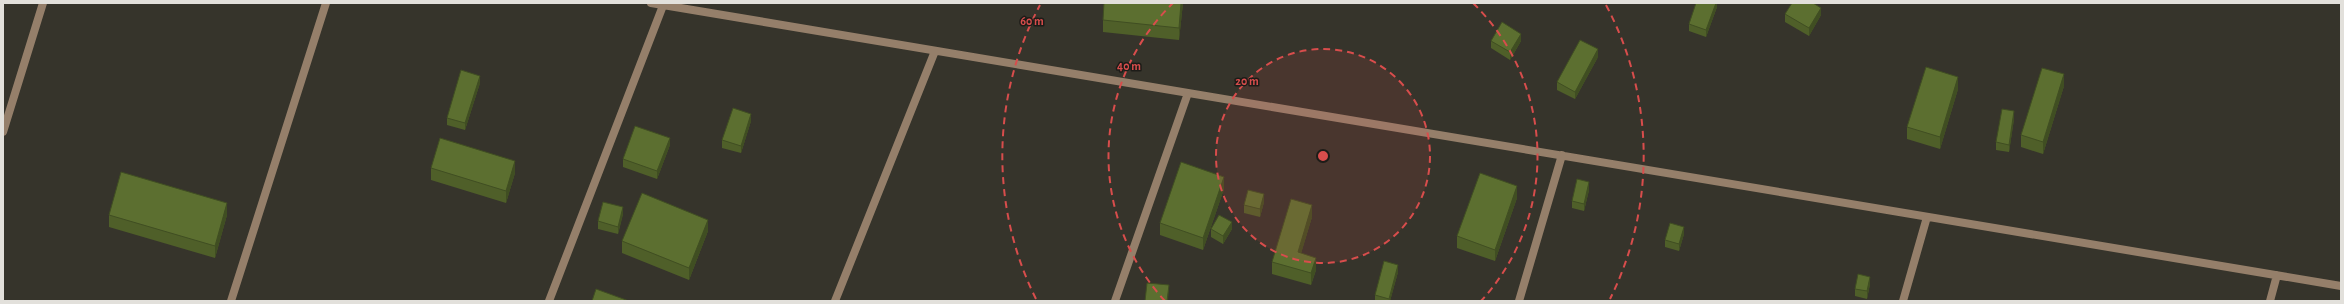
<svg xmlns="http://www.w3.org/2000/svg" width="2344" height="304" viewBox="0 0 2344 304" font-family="'Alegreya Sans',sans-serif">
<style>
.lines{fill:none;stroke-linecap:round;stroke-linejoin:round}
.minor{stroke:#957f6a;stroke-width:8}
.wall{fill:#4f5f29}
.shaded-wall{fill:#404e22}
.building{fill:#5c6f30;stroke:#404e22}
.ring{fill:none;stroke:#d84d4c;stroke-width:2;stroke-dasharray:7 5}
.centre{fill:#d84d4c;stroke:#1d1c18;stroke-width:2}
.ring-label{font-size:12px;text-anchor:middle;font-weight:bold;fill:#d84d4c;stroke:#1d1c18;stroke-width:3;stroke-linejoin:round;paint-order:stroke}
</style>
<rect width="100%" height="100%" fill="#36342b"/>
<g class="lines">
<!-- minor -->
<path class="minor" d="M 651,3 L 2341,286
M 3,132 L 43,3
M 231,301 L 326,3
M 549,301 L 664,3
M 835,301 L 935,51
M 1115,301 L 1188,93
M 1519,301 L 1562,155
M 1903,301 L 1927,217
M 2270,301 L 2277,275"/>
</g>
<!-- wall -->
<path class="wall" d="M 1183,3 L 1179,40 L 1103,32 L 1103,20 Z
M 1717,3 L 1717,7 L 1706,37 L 1689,31 L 1689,24 Z
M 1785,14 L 1821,15 L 1809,36 L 1785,22 Z
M 1491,41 L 1521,41 L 1510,60 L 1491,48 Z
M 1598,57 L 1575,99 L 1557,90 L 1557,82 Z
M 480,83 L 465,130 L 447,125 L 447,118 Z
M 2064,86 L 2043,154 L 2021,147 L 2021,135 Z
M 1958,89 L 1940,149 L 1907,139 L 1907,127 Z
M 2014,119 L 2009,152 L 1996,150 L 1996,142 Z
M 751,121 L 741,153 L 722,148 L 722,140 Z
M 670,145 L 657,179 L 623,167 L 623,159 Z
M 431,168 L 515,173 L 506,203 L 431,180 Z
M 1224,189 L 1203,250 L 1160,235 L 1160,223 Z
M 1589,190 L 1584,211 L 1572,208 L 1572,201 Z
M 1517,198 L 1495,261 L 1457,248 L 1457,236 Z
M 1264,202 L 1260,217 L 1244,213 L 1244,205 Z
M 623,214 L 618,234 L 598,229 L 598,221 Z
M 109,215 L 227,215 L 215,258 L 109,227 Z
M 1312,217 L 1301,253 L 1316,270 L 1311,285 L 1272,274 L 1272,262 Z
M 1211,229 L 1232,229 L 1223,244 L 1211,237 Z
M 708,231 L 689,280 L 622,253 L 622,241 Z
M 1684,234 L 1679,251 L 1665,247 L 1665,240 Z
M 1398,272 L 1390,301 L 1375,301 L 1375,295 Z
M 1870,284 L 1867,299 L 1855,296 L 1855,289 Z"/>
<!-- shaded-wall -->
<path class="shaded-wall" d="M 1181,3 L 1183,3 L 1179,40 L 1179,28 Z
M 1716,3 L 1717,3 L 1717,7 L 1706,37 L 1706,30 Z
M 1821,8 L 1821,15 L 1809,36 L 1809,28 Z
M 1521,34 L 1521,41 L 1510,60 L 1510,52 Z
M 1598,49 L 1598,57 L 1575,99 L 1575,92 Z
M 2064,74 L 2064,86 L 2043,154 L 2043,142 Z
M 480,76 L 480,83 L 465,130 L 465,123 Z
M 1958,77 L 1958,89 L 1940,149 L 1940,137 Z
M 2014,111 L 2014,119 L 2009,152 L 2009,145 Z
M 751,114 L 751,121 L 741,153 L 741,146 Z
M 670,138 L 670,145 L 657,179 L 657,171 Z
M 515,161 L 515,173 L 506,203 L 506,191 Z
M 1224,177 L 1224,189 L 1203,250 L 1203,238 Z
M 1589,182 L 1589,190 L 1584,211 L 1584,204 Z
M 1517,186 L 1517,198 L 1495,261 L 1495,250 Z
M 1264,194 L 1264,202 L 1260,217 L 1260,209 Z
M 227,203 L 227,215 L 215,258 L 215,246 Z
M 1312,205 L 1312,217 L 1298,264 L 1298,252 Z
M 623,207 L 623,214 L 618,234 L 618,227 Z
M 708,220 L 708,231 L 689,280 L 689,268 Z
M 1232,222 L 1232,229 L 1223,244 L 1223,236 Z
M 1684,227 L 1684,234 L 1679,251 L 1679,244 Z
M 1316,258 L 1316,270 L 1311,285 L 1311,273 Z
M 1398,265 L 1398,272 L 1390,301 L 1389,301 Z
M 1870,277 L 1870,284 L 1867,299 L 1867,291 Z
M 1169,285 L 1168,301 L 1167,301 Z"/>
<!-- building -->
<path class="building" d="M 1104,3 L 1181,3 L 1179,28 L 1103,20 Z
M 1696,3 L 1716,3 L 1706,30 L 1689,24 Z
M 1792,3 L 1813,3 L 1821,8 L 1809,28 L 1785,14 Z
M 1502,22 L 1521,34 L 1510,52 L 1491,41 Z
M 1580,40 L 1598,49 L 1575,92 L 1557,82 Z
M 1926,67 L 1958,77 L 1940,137 L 1907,127 Z
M 2042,68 L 2064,74 L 2043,142 L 2021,135 Z
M 461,70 L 480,76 L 465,123 L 447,118 Z
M 733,108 L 751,114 L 741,146 L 722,140 Z
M 2002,109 L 2014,111 L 2009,145 L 1996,142 Z
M 635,126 L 670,138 L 657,171 L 623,159 Z
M 440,138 L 515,161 L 506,191 L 431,168 Z
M 1181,162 L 1224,177 L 1203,238 L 1160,223 Z
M 121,172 L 227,203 L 215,246 L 109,215 Z
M 1480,173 L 1517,186 L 1495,250 L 1457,236 Z
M 1577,179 L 1589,182 L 1584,204 L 1572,201 Z
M 1248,190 L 1264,194 L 1260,209 L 1244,205 Z
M 642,193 L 708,220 L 689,268 L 622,241 Z
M 1291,199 L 1312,205 L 1298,252 L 1316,258 L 1311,273 L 1272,262 Z
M 603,202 L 623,207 L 618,227 L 598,221 Z
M 1219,215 L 1232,222 L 1223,236 L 1211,229 Z
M 1670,223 L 1684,227 L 1679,244 L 1665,240 Z
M 1384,261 L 1398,265 L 1389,299 L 1375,295 Z
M 1858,274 L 1870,277 L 1867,291 L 1855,289 Z
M 1147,283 L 1169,285 L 1167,301 L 1145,301 Z
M 596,289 L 629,301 L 592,301 Z"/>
<!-- distance rings -->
<circle cx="1323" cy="156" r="107" fill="#d84d4c" fill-opacity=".12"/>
<g class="ring">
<circle cx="1323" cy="156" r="107"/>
<path d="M1165 301A214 214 0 0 1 1173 3M1473 3A214 214 0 0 1 1481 301"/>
<path d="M1036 299A321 321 0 0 1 1040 5M1606 5A321 321 0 0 1 1610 299"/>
</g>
<circle cx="1323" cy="156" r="6" class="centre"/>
<g class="ring-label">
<text x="1032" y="25">60 m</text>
<text x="1129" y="70">40 m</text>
<text x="1247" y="85">20 m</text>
</g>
<!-- border -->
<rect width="2344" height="304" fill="none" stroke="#e2e0db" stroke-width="8"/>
</svg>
